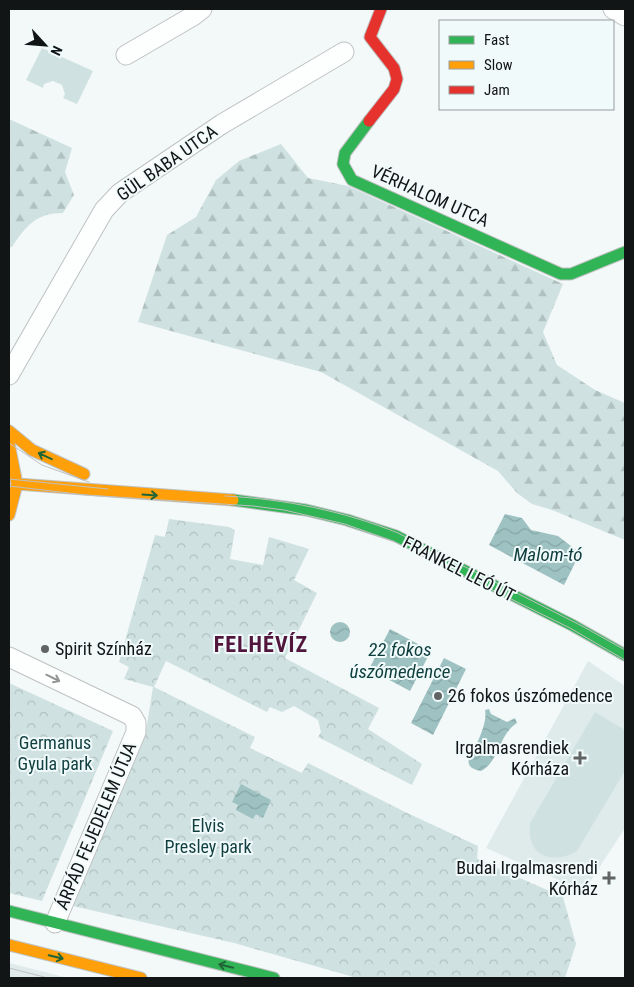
<svg xmlns="http://www.w3.org/2000/svg" width="634" height="987" viewBox="0 0 634 987" font-family="'Roboto Condensed',sans-serif">
<style>
.built{fill:#dfebeb}
.green{fill:#cfe2e1}
.forest{fill:url(#forest-firs)}
.park{fill:url(#park-crowns)}
.water{fill:url(#water-waves)}
.lines{fill:none;stroke-linecap:round;stroke-linejoin:round}
.street-casing{stroke:#bfc2c2;stroke-width:21}
.fast-casing{stroke:#bfc2c2;stroke-width:13}
.slow-casing{stroke:#bfc2c2;stroke-width:13}
.jam-casing{stroke:#bfc2c2;stroke-width:13}
.street{stroke:#fdfefe;stroke-width:19}
.fast{stroke:#30b455;stroke-width:11}
.slow{stroke:#ff9f0a;stroke-width:11}
.jam{stroke:#e5322d;stroke-width:11}
.tram{stroke:#c0c1c1;stroke-width:1}
.oneway{stroke:#216435}
.oneway2{stroke:#939595}
.poi-dot{fill:#616464;stroke:#f1fafa;stroke-width:2}
.labels{text-anchor:middle;stroke-width:4;stroke-linejoin:round;paint-order:stroke}
.street-label{font-size:18px;fill:#121515;stroke:#f1fafa}
.poi-label{font-size:18px;fill:#121515;stroke:#f1fafa;text-anchor:start}
.park-label{font-size:18px;fill:#113f40;stroke:#f1fafa}
.water-label{font-size:19px;font-style:italic;fill:#0d3d3d;stroke:#f1fafa}
.district-label{font-size:22px;font-weight:bold;letter-spacing:1px;fill:#52163c;stroke:#f1fafa}
</style>
<defs>
<pattern id="forest-firs" width="22" height="20" patternUnits="userSpaceOnUse" patternTransform="scale(1.25)"><rect width="22" height="20" fill="#cfe2e1"/><path d="M5 1l3.5 6h-7zM16 11l3.5 6h-7z" fill="#b1c1c0"/></pattern>
<pattern id="park-crowns" width="20" height="18" patternUnits="userSpaceOnUse" patternTransform="scale(1.25)"><rect width="20" height="18" fill="#cfe2e1"/><path d="M2 6a3 3 0 1 1 6 0M12 15a3 3 0 1 1 6 0" fill="none" stroke="#b1c1c0"/></pattern>
<pattern id="water-waves" width="16" height="10" patternUnits="userSpaceOnUse" patternTransform="scale(1.25)"><rect width="16" height="10" fill="#9ec2c2"/><path d="M0 5q4-4 8 0t8 0" fill="none" stroke="#87a6a6"/></pattern>
</defs>
<rect width="100%" height="100%" fill="#f3f8f8"/>
<!-- built -->
<path class="built" d="M 588,661 L 625,686 L 625,828 L 584,891 L 486,848 Z
M 9,963 L 68,978 L 9,978 Z"/>
<!-- green -->
<path class="green" d="M 42,48 L 93,71 L 77,104 L 63,98 L 65,94 L 62,85 L 53,81 L 44,84 L 43,88 L 26,80 Z
M 595,712 L 625,730 L 625,771 L 577,851 C 563,860 539,862 532,843 C 529,837 530,830 530,823 Z"/>
<!-- forest -->
<path class="forest" d="M 9,119 L 72,148 L 65,172 L 74,195 L 63,213 C 36,213 26,226 12,247 L 9,247 Z
M 281,144 L 308,178 L 348,186 L 563,284 L 543,332 L 557,365 L 595,390 L 625,403 L 625,540 L 552,510 L 532,504 L 517,493 L 498,471 L 321,372 L 138,322 L 167,235 L 196,217 L 216,180 L 239,161 Z"/>
<!-- park -->
<path class="park" d="M 169,519 L 229,527 L 235,530 L 230,559 L 263,565 L 269,537 L 309,549 L 294,580 L 317,593 L 285,658 L 379,708 L 368,729 L 422,764 L 412,785 L 318,737 L 321,732 L 318,720 L 294,706 L 282,712 L 270,707 L 267,712 L 166,661 L 154,687 L 255,737 L 250,748 L 302,773 L 308,763 L 403,811 L 478,846 L 477,859 L 563,897 L 576,944 L 565,978 L 357,978 L 234,943 L 73,906 L 146,731 L 153,687 L 124,679 L 129,667 L 119,662 L 155,535 L 165,537 Z
M 9,683 L 113,731 L 42,901 L 9,893 Z"/>
<!-- water -->
<path class="water" d="M 505,514 L 522,518 L 531,530 L 558,536 L 580,553 L 564,585 L 489,545 Z
M330 632a10 10 0 1 1 20 0a10 10 0 1 1-20 0Z
M 390,629 L 431,651 L 410,691 L 369,669 Z
M 444,658 L 466,669 L 433,735 L 411,723 Z
M 489,709 L 491,714 L 507,722 L 515,718 L 517,723 C 498,735 499,762 481,771 C 458,767 473,752 478,741 C 482,732 487,719 485,710 Z
M 241,784 L 271,800 L 263,818 L 256,814 L 253,819 L 236,810 L 238,805 L 232,802 Z"/>
<g class="lines">
<defs>
<path id="street" d="M 613,9 L 625,16
M 126,55 L 193,16 L 202,9
M 9,375 L 104,210 L 120,193 L 222,124 L 344,52
M 9,657 L 132,716 L 136,723 L 136,732 L 55,923"/>
<path id="fast" d="M 369,121 L 345,153 L 343,164 L 352,180 L 561,274 L 571,274 L 625,252
M 233,500 L 306,510 L 347,520 L 396,536 L 572,625 L 625,655
M 9,911 L 274,978"/>
<path id="slow" d="M 9,431 L 32,450 L 84,474
M 9,444 L 17,484 L 9,515
M 17,484 L 233,500
M 9,945 L 141,978"/>
<path id="jam" d="M 369,121 L 394,89 L 397,79 L 394,68 L 370,37 L 381,9"/>
</defs>
<!-- street casing -->
<use href="#street" class="street-casing"/>
<!-- fast casing -->
<use href="#fast" class="fast-casing"/>
<!-- slow casing -->
<use href="#slow" class="slow-casing"/>
<!-- jam casing -->
<use href="#jam" class="jam-casing"/>
<!-- street -->
<use href="#street" class="street"/>
<!-- fast -->
<use href="#fast" class="fast"/>
<!-- slow -->
<use href="#slow" class="slow"/>
<!-- jam -->
<use href="#jam" class="jam"/>
<!-- tram -->
<path class="tram" d="M 9,443 L 42,465 L 89,482
M 9,479 L 108,489
M 9,486 L 86,495 L 253,506 L 284,510 L 345,524 L 393,541 L 570,628 L 625,660
M 225,496 C 285,499 343,511 398,533 L 582,626 L 625,650
M 9,968 L 48,978
M 9,977 L 13,978"/>
</g>
<!-- one-way arrows -->
<defs><path id="oneway-shaft" d="M-6 0H5M1.5-3L5.5 0L1.5 3" fill="none" stroke-width="1.6" stroke-linecap="round" stroke-linejoin="round" transform="scale(1.25)"/></defs>
<g class="oneway">
<use href="#oneway-shaft" transform="translate(45 456) rotate(-155)"/>
<use href="#oneway-shaft" transform="translate(150 495) rotate(4)"/>
<use href="#oneway-shaft" transform="translate(56 957) rotate(14)"/>
<use href="#oneway-shaft" transform="translate(226 966) rotate(-166)"/>
</g>
<use class="oneway2" href="#oneway-shaft" transform="translate(53 678) rotate(26)"/>
<!-- markers -->
<g class="poi-dot">
<circle cx="45" cy="649" r="5"/>
<circle cx="438" cy="696" r="5"/>
<path d="M577.5 750.5h5v5h5v5h-5v5h-5v-5h-5v-5h5z"/>
<path d="M606.5 870.5h5v5h5v5h-5v5h-5v-5h-5v-5h5z"/>
</g>
<g class="labels">
<!-- street labels -->
<g class="street-label">
<text transform="translate(167 163) rotate(-35)" y="6">GÜL BABA UTCA</text>
<text transform="translate(430 196) rotate(24)" y="6">VÉRHALOM UTCA</text>
<text transform="translate(459 569) rotate(27)" y="6">FRANKEL LEÓ ÚT</text>
<text transform="translate(96 826) rotate(-67)" y="6">ÁRPÁD FEJEDELEM ÚTJA</text>
</g>
<!-- poi labels -->
<g class="poi-label">
<text x="55" y="655">Spirit Színház</text>
<text x="448" y="702">26 fokos úszómedence</text>
<text x="569" y="754" text-anchor="end">Irgalmasrendiek<tspan x="569" dy="21">Kórháza</tspan></text>
<text x="598" y="874" text-anchor="end">Budai Irgalmasrendi<tspan x="598" dy="21">Kórház</tspan></text>
</g>
<!-- park labels -->
<g class="park-label">
<text x="55" y="749">Germanus<tspan x="55" dy="21">Gyula park</tspan></text>
<text x="208" y="832">Elvis<tspan x="208" dy="21">Presley park</tspan></text>
</g>
<!-- water labels -->
<g class="water-label">
<text x="548" y="561">Malom-tó</text>
<text x="400" y="656">22 fokos<tspan x="400" dy="22">úszómedence</tspan></text>
</g>
<!-- district labels -->
<g class="district-label">
<text x="261" y="652">FELHÉVÍZ</text>
</g>
</g>
<!-- border -->
<rect width="634" height="987" fill="none" stroke="#121515" stroke-width="20"/>
<!-- legend -->
<rect x="439" y="20" width="175" height="90" fill="#f1fafa" stroke="#989e9e"/>
<rect x="449" y="36" width="25" height="8" fill="#30b455" stroke="#989e9e"/>
<text x="484" y="45" font-size="15" fill="#121515">Fast</text>
<rect x="449" y="61" width="25" height="8" fill="#ff9f0a" stroke="#989e9e"/>
<text x="484" y="70" font-size="15" fill="#121515">Slow</text>
<rect x="449" y="86" width="25" height="8" fill="#e5322d" stroke="#989e9e"/>
<text x="484" y="95" font-size="15" fill="#121515">Jam</text>
<!-- north arrow -->
<g transform="translate(45 45) rotate(116)" stroke="#f1fafa" stroke-width="4" paint-order="stroke">
<path d="M0-4L9 19L0 12L-9 19Z" fill="#121515"/>
<text y="-8" font-size="14" font-weight="bold" text-anchor="middle" fill="#121515">N</text>
</g>
</svg>
